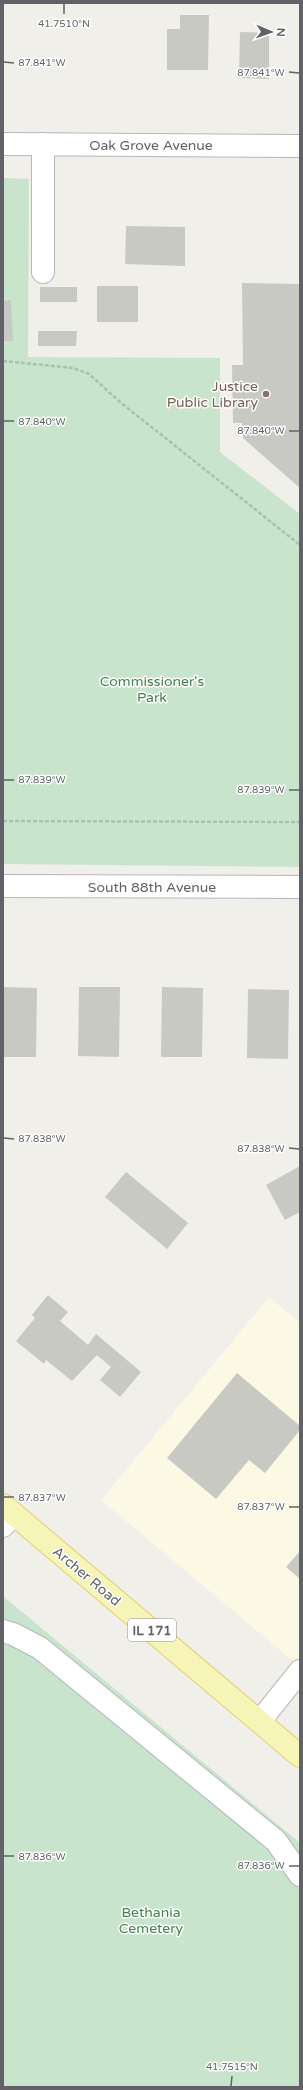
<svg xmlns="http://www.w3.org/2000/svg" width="303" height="2090" viewBox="0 0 303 2090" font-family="'Varela Round',sans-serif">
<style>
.commercial{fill:#fbf8e3}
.green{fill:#c9e4cc}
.building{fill:#c9c9c3}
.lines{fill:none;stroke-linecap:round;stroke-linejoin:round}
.minor-casing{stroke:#b5b7bb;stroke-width:24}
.major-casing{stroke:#e2d170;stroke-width:24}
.path{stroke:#a2c4b0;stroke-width:2.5;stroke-dasharray:4 2;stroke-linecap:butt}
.minor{stroke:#fff;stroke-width:22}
.major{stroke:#f6f4b7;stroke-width:22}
.ticks{fill:none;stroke:#606267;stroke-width:1.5}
.education-dot{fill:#8d6e63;stroke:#fff;stroke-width:1.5}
.labels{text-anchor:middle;stroke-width:3;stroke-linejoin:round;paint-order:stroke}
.shield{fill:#fff;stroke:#909195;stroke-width:1}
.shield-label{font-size:13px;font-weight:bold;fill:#606267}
.street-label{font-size:14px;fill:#606267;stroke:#fff}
.education-label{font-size:14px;fill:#785e54;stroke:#fff;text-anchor:end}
.park-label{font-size:14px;fill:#41844d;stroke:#fff}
.ticks-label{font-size:10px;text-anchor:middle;fill:#606267;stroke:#fff;stroke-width:3;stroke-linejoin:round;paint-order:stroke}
</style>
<rect width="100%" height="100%" fill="#f0efe9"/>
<!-- commercial -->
<path class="commercial" d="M 269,1297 L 300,1323 L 300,1667 L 101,1500 Z"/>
<!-- green -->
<path class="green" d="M 3,178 L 29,179 L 28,357 L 220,358 L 220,452 L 300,514 L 300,867 L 3,864 Z
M 3,1596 L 300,1843 L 300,2087 L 3,2087 Z"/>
<!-- building -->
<path class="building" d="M 180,15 L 209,15 L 208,70 L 167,70 L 167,29 L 180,29 Z
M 240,32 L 269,33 L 269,79 L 239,78 Z
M 126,226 L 185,227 L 185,266 L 125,264 Z
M 242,283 L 300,284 L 300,488 L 243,438 L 242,423 L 233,423 L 232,365 L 243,365 Z
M 97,286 L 138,286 L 138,322 L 97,322 Z
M 40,287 L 77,287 L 77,302 L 40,302 Z
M 11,300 L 13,341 L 3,341 L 3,301 Z
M 38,331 L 77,331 L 76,346 L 38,346 Z
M 3,987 L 37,988 L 36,1057 L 3,1057 Z
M 79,987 L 120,987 L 119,1057 L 78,1056 Z
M 162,987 L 203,988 L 202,1057 L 161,1057 Z
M 248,989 L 289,990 L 288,1059 L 247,1058 Z
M 300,1166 L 300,1212 L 285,1220 L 266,1185 Z
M 126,1172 L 188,1223 L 167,1249 L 105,1197 Z
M 48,1295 L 68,1312 L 60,1321 L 88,1345 L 96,1334 L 141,1372 L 120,1397 L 100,1380 L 111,1367 L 97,1355 L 72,1381 L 46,1360 L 44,1364 L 16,1341 L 35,1318 L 32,1315 Z
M 237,1373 L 300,1426 L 300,1430 L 265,1473 L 249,1460 L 216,1499 L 167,1458 Z
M 300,1551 L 300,1579 L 286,1567 Z"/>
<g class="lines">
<defs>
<path id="minor" d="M 3,144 L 300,146
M 43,144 L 43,272
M 3,886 L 300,887
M 3,1526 L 14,1514
M 3,1631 L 13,1634 L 40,1648 L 276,1841 L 300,1875
M 260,1721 L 300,1671"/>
<path id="major" d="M 3,1505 L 300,1756"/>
</defs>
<!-- minor casing -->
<use href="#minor" class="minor-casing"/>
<!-- major casing -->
<use href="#major" class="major-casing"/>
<!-- path -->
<path class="path" d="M 3,361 L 73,368 L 89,374 L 120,402 L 300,545
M 3,821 L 300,822"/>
<!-- minor -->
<use href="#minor" class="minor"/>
<!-- major -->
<use href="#major" class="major"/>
</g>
<!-- ticks -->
<path class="ticks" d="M 64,14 L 64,4M 4,62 L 14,63M 289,72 L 299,73M 4,421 L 14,421M 289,431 L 299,431M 4,780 L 14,780M 289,790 L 299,790M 4,1138 L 14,1139M 289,1148 L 299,1149M 4,1497 L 14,1497M 289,1507 L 299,1507M 4,1856 L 14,1856M 289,1866 L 299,1866M 231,2086 L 232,2076"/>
<!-- markers -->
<circle class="education-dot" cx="266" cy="394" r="4"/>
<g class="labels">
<!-- shield labels -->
<rect class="shield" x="128" y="1619" width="48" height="22" rx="3"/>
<g class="shield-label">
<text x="152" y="1635">IL 171</text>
</g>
<!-- street labels -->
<g class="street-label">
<text x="151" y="150">Oak Grove Avenue</text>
<text x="152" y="892">South 88th Avenue</text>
<text transform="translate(87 1576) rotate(40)" y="5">Archer Road</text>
</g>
<!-- education labels -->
<g class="education-label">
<text x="258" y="391">Justice<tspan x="258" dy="16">Public Library</tspan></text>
</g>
<!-- park labels -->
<g class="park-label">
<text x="152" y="686">Commissioner's<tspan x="152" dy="16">Park</tspan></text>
<text x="151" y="1917">Bethania<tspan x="151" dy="16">Cemetery</tspan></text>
</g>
</g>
<g class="ticks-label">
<text x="64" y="27">41.7510°N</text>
<text x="42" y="66">87.841°W</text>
<text x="261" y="76">87.841°W</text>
<text x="42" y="425">87.840°W</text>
<text x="261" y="434">87.840°W</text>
<text x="42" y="783">87.839°W</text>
<text x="261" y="793">87.839°W</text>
<text x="42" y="1142">87.838°W</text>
<text x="261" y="1152">87.838°W</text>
<text x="42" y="1501">87.837°W</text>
<text x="261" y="1510">87.837°W</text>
<text x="42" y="1860">87.836°W</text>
<text x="261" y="1869">87.836°W</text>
<text x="232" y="2070">41.7515°N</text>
</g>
<!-- border -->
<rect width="303" height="2090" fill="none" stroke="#606267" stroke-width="8"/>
<!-- north arrow -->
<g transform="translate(271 32) rotate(92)" stroke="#ffffff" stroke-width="3" paint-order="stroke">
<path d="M0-3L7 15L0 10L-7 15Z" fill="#606267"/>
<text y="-6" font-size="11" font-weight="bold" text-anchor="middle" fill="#606267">N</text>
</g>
</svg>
